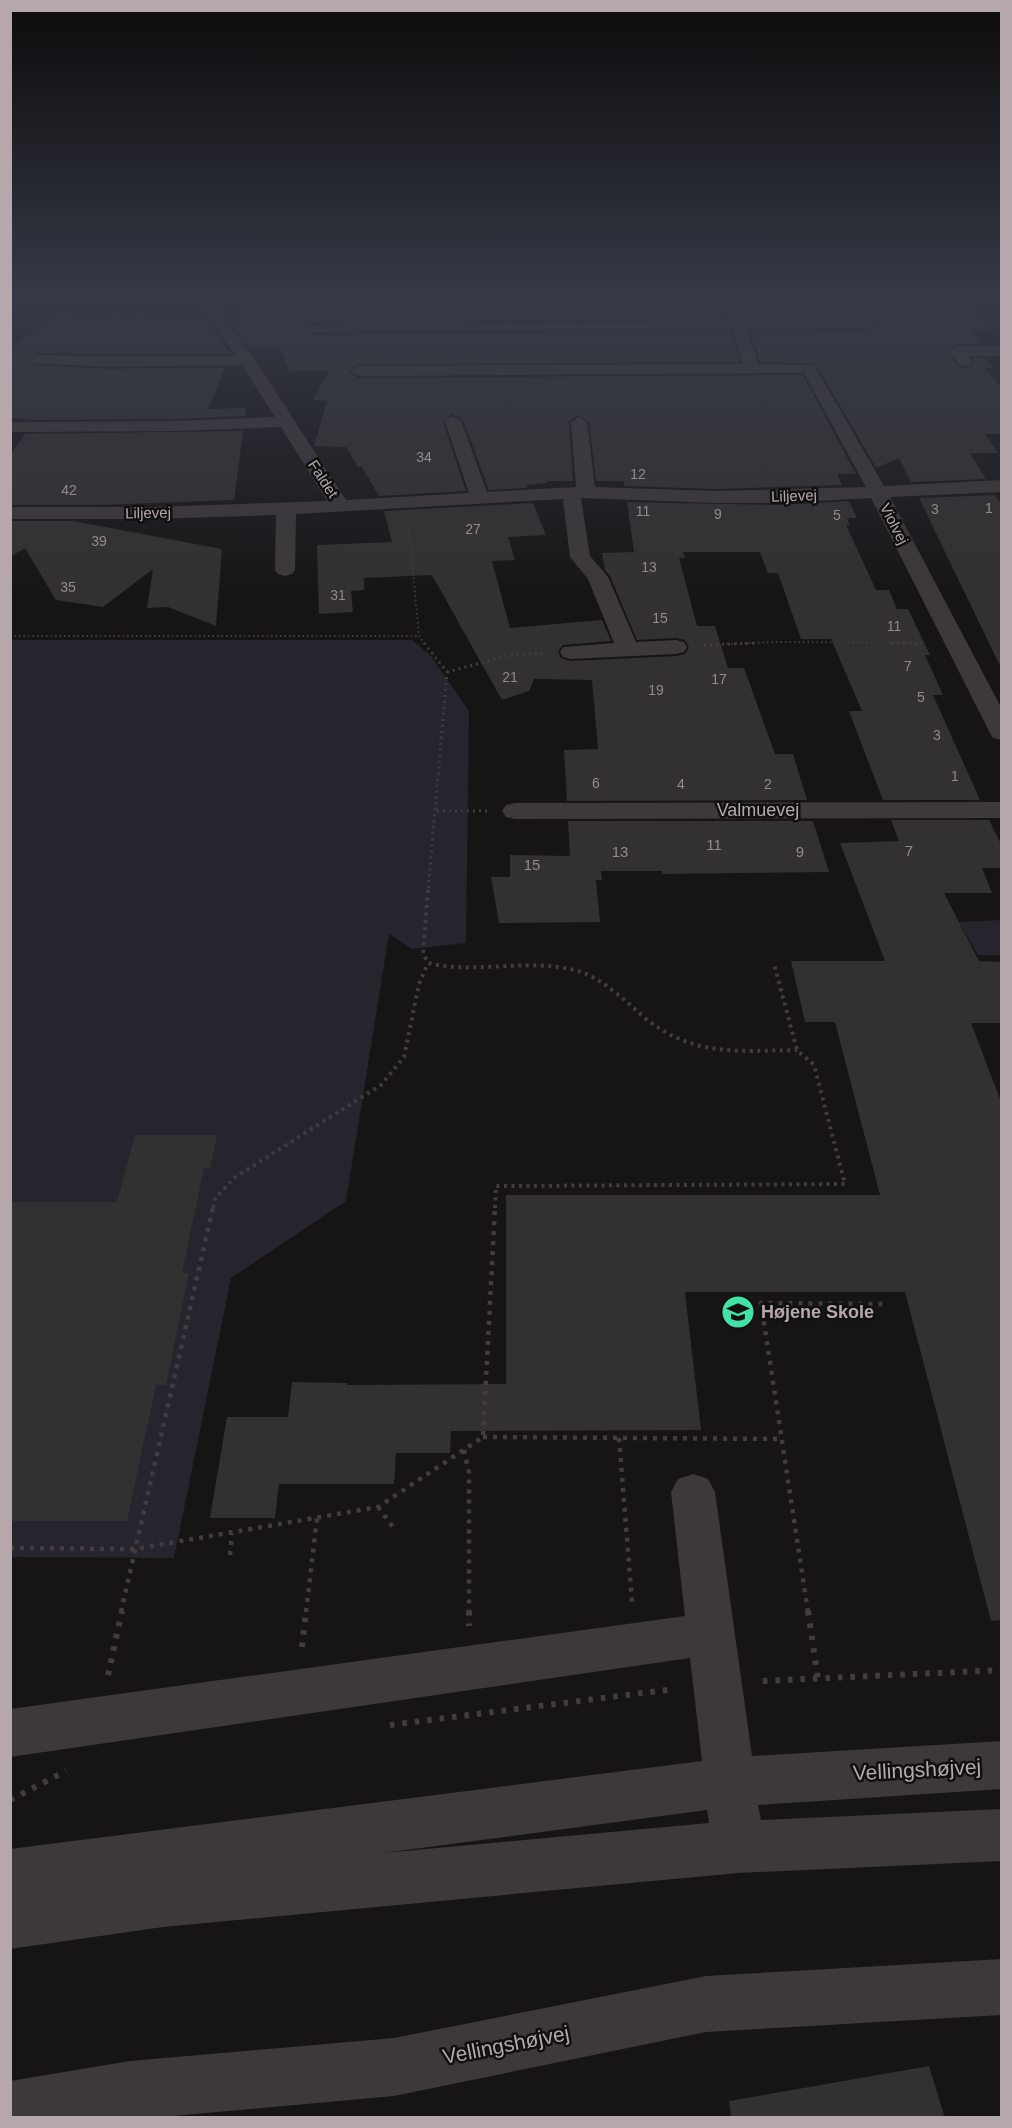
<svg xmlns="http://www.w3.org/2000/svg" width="1012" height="2128" viewBox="0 0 1012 2128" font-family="Helvetica,sans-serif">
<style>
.green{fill:#26252e}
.building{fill:#323030}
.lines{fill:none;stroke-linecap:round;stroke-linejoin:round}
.path-far5{stroke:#423c3e;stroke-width:1.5;stroke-dasharray:1.5 2;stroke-linecap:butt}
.path-far4{stroke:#423c3e;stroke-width:2;stroke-dasharray:1.5 3;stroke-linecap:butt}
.path-far3{stroke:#423c3e;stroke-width:3;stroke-dasharray:2 4;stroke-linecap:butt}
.path-far2{stroke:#423c3e;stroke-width:4;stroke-dasharray:3 4.5;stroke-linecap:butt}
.path-far1{stroke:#423c3e;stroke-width:4.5;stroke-dasharray:4 6;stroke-linecap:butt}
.path{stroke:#423c3e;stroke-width:6;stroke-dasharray:4.5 8;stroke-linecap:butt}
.minor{fill:#3d3839;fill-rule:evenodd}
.labels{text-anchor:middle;stroke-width:5;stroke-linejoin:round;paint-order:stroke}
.far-number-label{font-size:14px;fill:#94898d}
.far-street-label{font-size:15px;fill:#b5a7ac;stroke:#111010}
.number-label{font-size:15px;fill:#94898d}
.street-label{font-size:18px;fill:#b5a7ac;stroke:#111010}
.poi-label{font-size:18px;font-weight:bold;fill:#b5a7ac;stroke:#111010;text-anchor:start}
.near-street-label{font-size:21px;fill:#b5a7ac;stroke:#111010}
</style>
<rect width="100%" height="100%" fill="#161415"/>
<!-- green -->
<path class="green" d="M 11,640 L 412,640 L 431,656 L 469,711 L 466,943 L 412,949 L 389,934 L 346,1201 L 231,1278 L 174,1558 L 11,1557 Z
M 1001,920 L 1001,955 L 978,955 L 959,922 Z"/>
<!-- building -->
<path class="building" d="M 343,298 L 534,298 L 535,302 L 615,302 L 614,298 L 673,298 L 676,308 L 717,306 L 725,319 L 308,323 L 304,329 L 313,334 L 730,331 L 740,362 L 358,364 L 348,372 L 358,378 L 803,375 L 856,474 L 837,474 L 842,485 L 716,489 L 624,486 L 624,481 L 596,481 L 589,422 L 578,415 L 569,422 L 573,481 L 546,481 L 547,483 L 526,485 L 527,488 L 489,490 L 463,420 L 452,414 L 443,422 L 466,491 L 379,496 L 362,467 L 358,467 L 346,447 L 314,446 L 327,401 L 313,400 L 329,371 L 290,371 L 280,347 L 248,347 L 228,321 L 237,322 L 244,307 L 267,306 L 269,302 L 342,302 Z
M 922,299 L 962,299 L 993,330 L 969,330 L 982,344 L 957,344 L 947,351 L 958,366 L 964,369 L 974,364 L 973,358 L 985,358 L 993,368 L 985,368 L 1002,389 L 1002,434 L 985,434 L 998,453 L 970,453 L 986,479 L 911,482 L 899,458 L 876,468 L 816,364 L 760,362 L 750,331 L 868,330 L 877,325 L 875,320 L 744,319 L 736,304 L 743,303 L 746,311 L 922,311 L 915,301 L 923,301 Z
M 55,313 L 208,320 L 230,354 L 39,353 L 29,360 L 34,365 L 106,369 L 225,368 L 208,409 L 246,408 L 245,416 L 173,419 L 35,420 L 10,418 L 10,349 Z
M 243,431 L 234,500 L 98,505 L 10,505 L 10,455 L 25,434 Z
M 995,495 L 1002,505 L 1002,670 L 919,498 Z
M 849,501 L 857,518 L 847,518 L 850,525 L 846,525 L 876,590 L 889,590 L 897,609 L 908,609 L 930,655 L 925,655 L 943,695 L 933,695 L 980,800 L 883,800 L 849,711 L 862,711 L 831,639 L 801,639 L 778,573 L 768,573 L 760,552 L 683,552 L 685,558 L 679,558 L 697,626 L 715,626 L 728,668 L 744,668 L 775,754 L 793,754 L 807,800 L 567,801 L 564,750 L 598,749 L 592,680 L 534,679 L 529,691 L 502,700 L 432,575 L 364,578 L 364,590 L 351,591 L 353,612 L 319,614 L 317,545 L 392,542 L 384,511 L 533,503 L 546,535 L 508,537 L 515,560 L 492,561 L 510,628 L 602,620 L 611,641 L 563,645 L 558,651 L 561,658 L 571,661 L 677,656 L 685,654 L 689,648 L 685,640 L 676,638 L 637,640 L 610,576 L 605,570 L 602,553 L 634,552 L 627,502 L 779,505 Z
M 10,521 L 73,521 L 222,549 L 216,626 L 168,607 L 147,608 L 153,569 L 103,607 L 56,600 L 25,548 L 10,557 Z
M 891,820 L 989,820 L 1002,846 L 1002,868 L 982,868 L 992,893 L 944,893 L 979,961 L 1002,962 L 1002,1023 L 971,1023 L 1002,1104 L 1002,1620 L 991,1621 L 905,1292 L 685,1292 L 701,1430 L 451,1431 L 450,1453 L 396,1453 L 394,1484 L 279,1484 L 275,1518 L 210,1518 L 227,1417 L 288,1417 L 292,1382 L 347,1383 L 347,1385 L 506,1384 L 506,1195 L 880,1195 L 835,1022 L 805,1022 L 791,961 L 885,961 L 840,843 L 899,841 Z
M 568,821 L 813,821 L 829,872 L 662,874 L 662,871 L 601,871 L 602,880 L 596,880 L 600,922 L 499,923 L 491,877 L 510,877 L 510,855 L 570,856 Z
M 135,1135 L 217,1135 L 210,1168 L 204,1168 L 182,1273 L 189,1273 L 166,1385 L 156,1385 L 127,1521 L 10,1521 L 10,1202 L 117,1202 Z
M 929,2066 L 945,2118 L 731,2118 L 729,2101 Z"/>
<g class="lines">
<!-- path-far5 -->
<path class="path-far5" d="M 874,300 L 885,298
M 254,328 L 291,319"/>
<!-- path-far4 -->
<path class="path-far4" d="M 409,528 L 419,636 L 425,644
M 10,636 L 419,636
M 722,644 L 779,642 L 922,643"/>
<!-- path-far3 -->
<path class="path-far3" d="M 424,643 L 447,672 L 428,892
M 891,643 L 922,643
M 704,645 L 759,643
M 447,672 L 510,655 L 543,653
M 437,811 L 487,811"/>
<!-- path-far2 -->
<path class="path-far2" d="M 428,890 L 423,953 L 428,963 C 476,975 529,957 578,971 C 604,979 625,1001 645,1018 C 693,1057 739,1051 797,1050
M 213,1208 L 215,1199 L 234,1178 L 381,1085 L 404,1057 L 419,984 L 428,963
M 495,1208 L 496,1186 L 845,1184 L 814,1065 L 797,1050 L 774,964"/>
<!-- path-far1 -->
<path class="path-far1" d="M 483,1437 L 782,1439
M 619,1438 L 632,1602
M 464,1450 L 469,1473 L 469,1612
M 378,1507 L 393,1527
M 10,1548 L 135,1549 L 378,1507 L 483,1437 L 495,1207
M 230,1555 L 232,1534
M 121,1612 L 213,1207
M 306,1612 L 317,1518
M 808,1612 L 761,1303 L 883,1304"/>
<!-- path -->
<path class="path" d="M 469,1611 L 469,1626
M 808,1611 L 818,1679
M 302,1647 L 306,1611
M 108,1675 L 122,1611
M 763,1681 L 1002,1670
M 390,1725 L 674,1689
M 10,1800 L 66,1771"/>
<!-- minor -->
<path class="minor" d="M 123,298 L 208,298 L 255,360 L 346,500 L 469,493 L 445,421 L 453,416 L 461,421 L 487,492 L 576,487 L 571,422 L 579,417 L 587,422 L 595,487 L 716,491 L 866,487 L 804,373 L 358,376 L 350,371 L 358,366 L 743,364 L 732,329 L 313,332 L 308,331 L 306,328 L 308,325 L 729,321 L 715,298 L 730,298 L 743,321 L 873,321 L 875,324 L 868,328 L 747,329 L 758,364 L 814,365 L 884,486 L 1002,480 L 1002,492 L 890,497 L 1002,709 L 1002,740 L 993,738 L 990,733 L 871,498 L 779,503 L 716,503 L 581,498 L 590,556 L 608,577 L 636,642 L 676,640 L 684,642 L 687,647 L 684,652 L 676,654 L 571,659 L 563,657 L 560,652 L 563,647 L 614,643 L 588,579 L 570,557 L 563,499 L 296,514 L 295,570 L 292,574 L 285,576 L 278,574 L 275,570 L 276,515 L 152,519 L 10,519 L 10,507 L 152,507 L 327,501 L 281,427 L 173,431 L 10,432 L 10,422 L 173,421 L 275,417 L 242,365 L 106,367 L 34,363 L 31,360 L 39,355 L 106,357 L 236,356 L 201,307 L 128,304 L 123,303 Z
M 992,298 L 1002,298 L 1002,305 Z
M 957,346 L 1002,346 L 1002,356 L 968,356 L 973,362 L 965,367 L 960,365 L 949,351 Z
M 1002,802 L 1002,818 L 515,819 L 506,817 L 502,811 L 506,805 L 515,803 Z
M 693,1474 L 708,1479 L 715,1492 L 752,1756 L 1002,1741 L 1002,1789 L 758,1805 L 761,1820 L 1002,1809 L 1002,1861 L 738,1873 L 163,1927 L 10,1949 L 10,1849 L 702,1761 L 690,1658 L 10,1757 L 10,1709 L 685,1616 L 671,1492 L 678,1479 ZM 707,1810 L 709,1823 L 383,1853 Z
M 1002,1959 L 1002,2015 L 706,2032 L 394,2096 L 151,2118 L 10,2118 L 10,2081 L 130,2061 L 394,2038 L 706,1976 Z"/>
</g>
<!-- sky -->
<linearGradient id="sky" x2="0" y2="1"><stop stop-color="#0c0b0c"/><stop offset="0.5" stop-color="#363a46"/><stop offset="1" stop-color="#363a46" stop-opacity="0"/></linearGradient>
<rect width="1012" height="596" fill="url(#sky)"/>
<!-- icons -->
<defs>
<symbol id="school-disc" viewBox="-11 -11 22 22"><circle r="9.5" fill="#41e2a5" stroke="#111010"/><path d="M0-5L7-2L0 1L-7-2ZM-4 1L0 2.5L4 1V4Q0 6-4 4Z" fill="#111"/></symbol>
</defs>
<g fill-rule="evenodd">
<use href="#school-disc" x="719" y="1293" width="38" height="38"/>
</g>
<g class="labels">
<!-- far-number labels -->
<g class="far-number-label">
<text x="424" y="462">34</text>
<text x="638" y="479">12</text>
<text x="69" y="495">42</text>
<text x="989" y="513">1</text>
<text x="935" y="514">3</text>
<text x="643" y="516">11</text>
<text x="718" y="519">9</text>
<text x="837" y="520">5</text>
<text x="473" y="534">27</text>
<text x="99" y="546">39</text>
<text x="649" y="572">13</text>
<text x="68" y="592">35</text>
<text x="338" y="600">31</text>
<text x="660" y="623">15</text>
<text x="894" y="631">11</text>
<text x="908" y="671">7</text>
<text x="510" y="682">21</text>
<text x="719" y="684">17</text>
<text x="656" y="695">19</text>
<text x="921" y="702">5</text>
<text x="937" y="740">3</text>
<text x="955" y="781">1</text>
<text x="596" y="788">6</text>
<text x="681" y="789">4</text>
<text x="768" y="789">2</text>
</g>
<!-- far-street labels -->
<g class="far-street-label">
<text transform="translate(323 479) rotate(57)" y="5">Faldet</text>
<text transform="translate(794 496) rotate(-2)" y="5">Liljevej</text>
<text transform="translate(148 513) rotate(-1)" y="5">Liljevej</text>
<text transform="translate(894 524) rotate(63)" y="5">Violvej</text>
</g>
<!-- number labels -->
<g class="number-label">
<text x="714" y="850">11</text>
<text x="909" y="856">7</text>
<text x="620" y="857">13</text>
<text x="800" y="857">9</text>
<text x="532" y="870">15</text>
</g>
<!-- street labels -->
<g class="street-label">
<text x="758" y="816">Valmuevej</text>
</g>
<!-- poi labels -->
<g class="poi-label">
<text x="761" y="1318">Højene Skole</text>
</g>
<!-- near-street labels -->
<g class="near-street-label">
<text transform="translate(917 1770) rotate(-3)" y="7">Vellingshøjvej</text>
<text transform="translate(506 2045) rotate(-11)" y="7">Vellingshøjvej</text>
</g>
</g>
<!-- border -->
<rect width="1012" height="2128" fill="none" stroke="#b5a7ac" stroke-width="24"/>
</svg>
